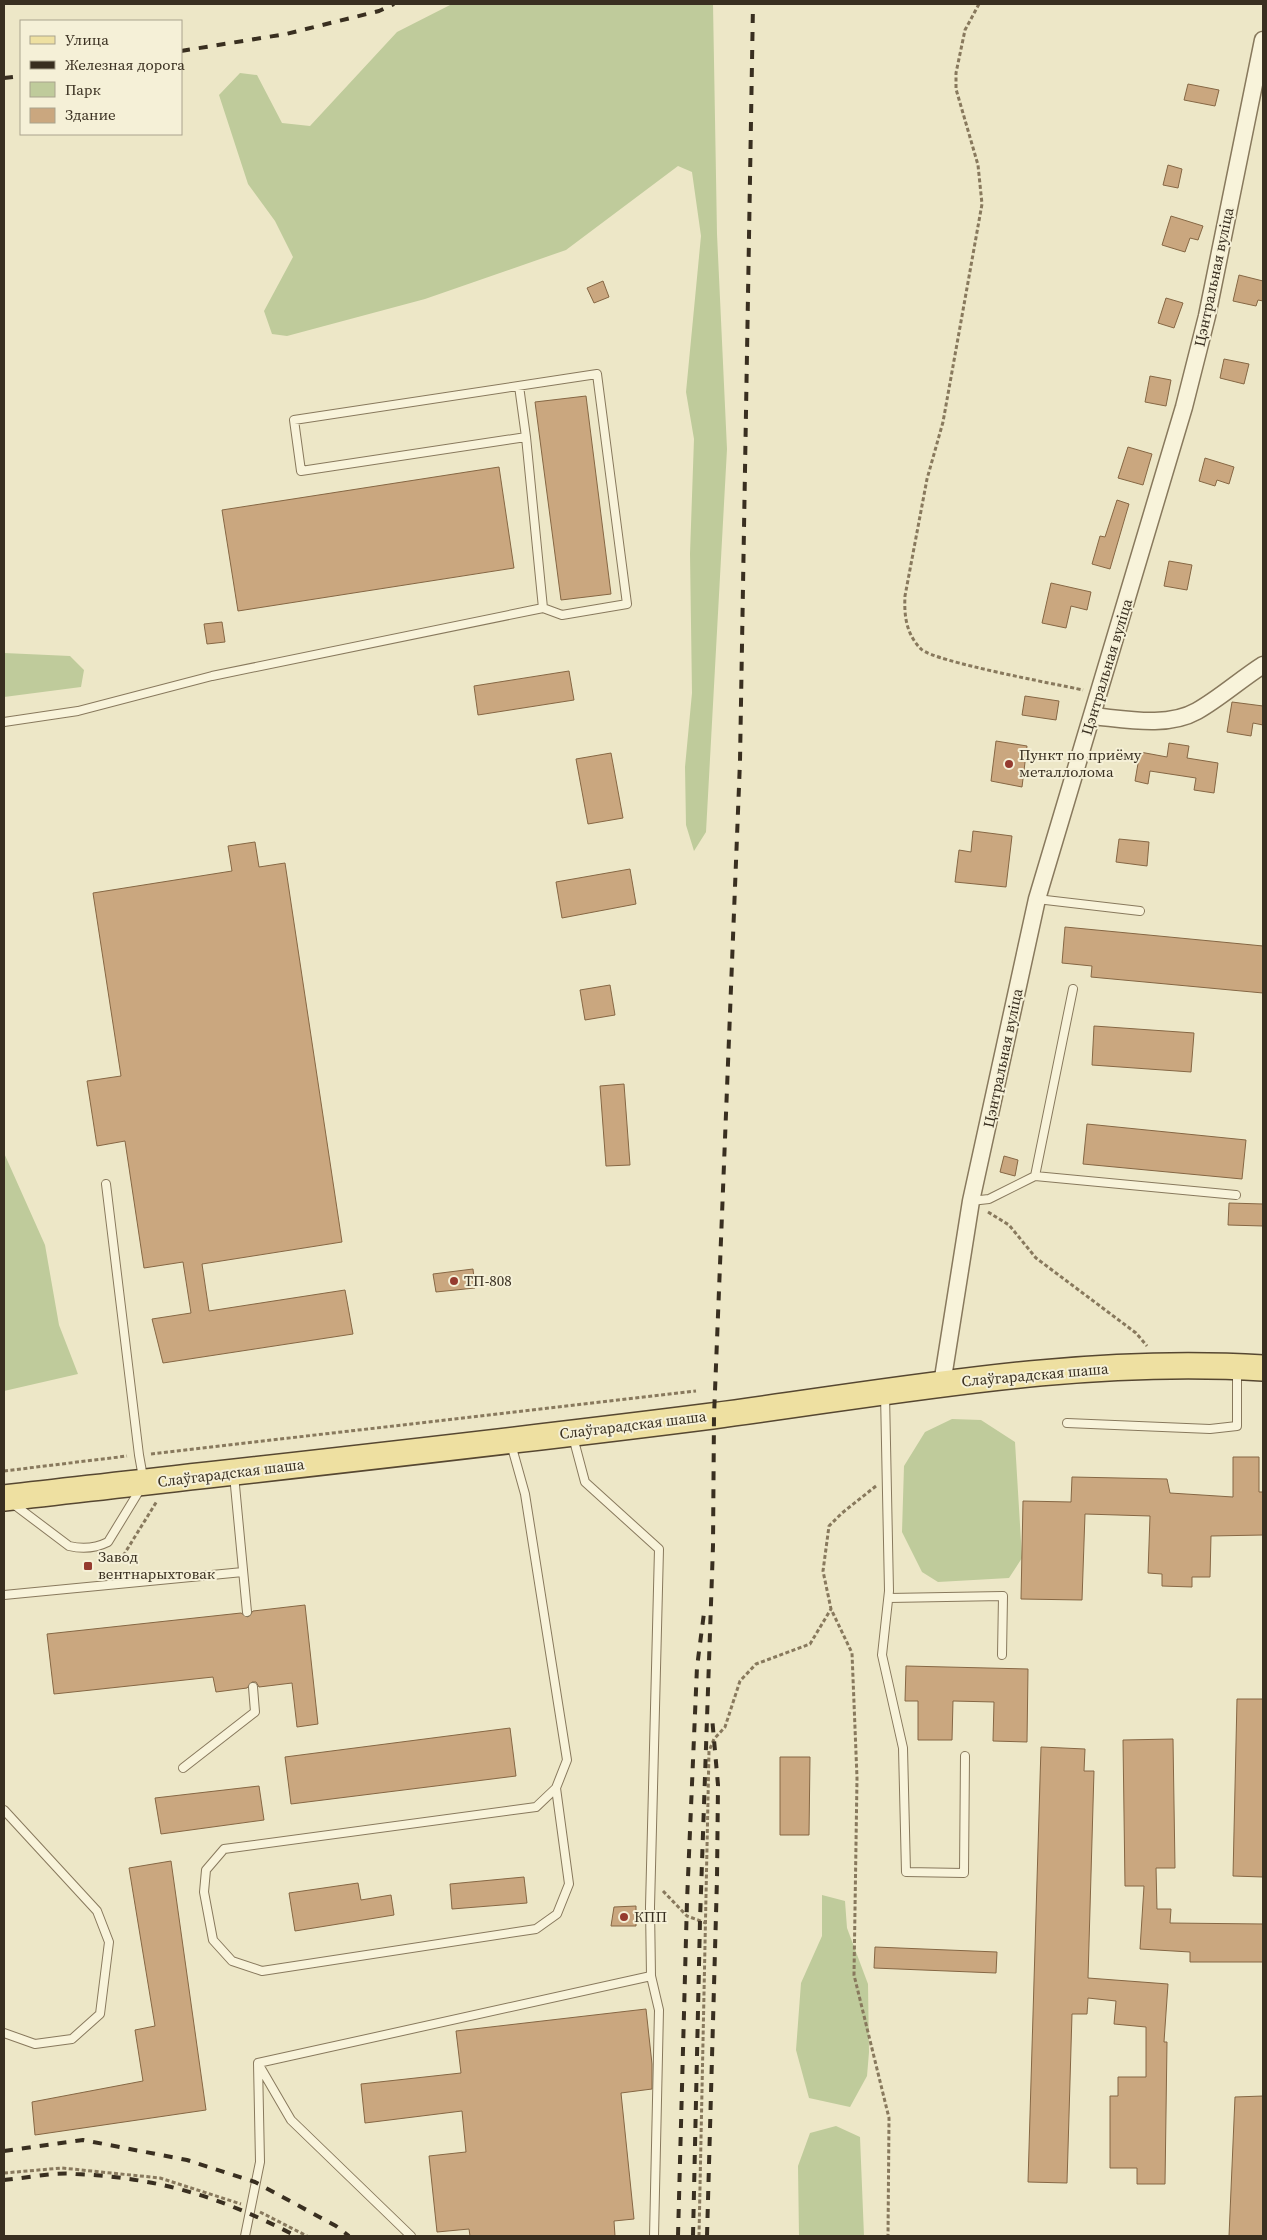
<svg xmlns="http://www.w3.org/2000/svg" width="1267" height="2240" viewBox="0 0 1267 2240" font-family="'Source Serif 4',serif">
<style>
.green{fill:#bfcb9b}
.building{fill:#caa77f;stroke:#866744}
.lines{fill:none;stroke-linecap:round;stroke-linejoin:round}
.lane-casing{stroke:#88795d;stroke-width:10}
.street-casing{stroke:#88795d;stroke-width:19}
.primary-casing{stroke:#564731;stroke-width:28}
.path{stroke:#88795d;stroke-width:3;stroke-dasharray:4 2.5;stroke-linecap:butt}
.lane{stroke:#f8f3da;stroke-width:8}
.street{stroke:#f8f3da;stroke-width:16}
.primary{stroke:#eee0a1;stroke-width:25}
.rail{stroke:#392f20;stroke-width:4;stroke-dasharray:9 9;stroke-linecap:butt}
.poi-dot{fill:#953b2f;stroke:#f5f0d7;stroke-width:2}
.labels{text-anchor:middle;stroke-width:4;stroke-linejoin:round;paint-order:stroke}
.street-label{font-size:15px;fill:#392f20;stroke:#f5f0d7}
.poi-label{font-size:15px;fill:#392f20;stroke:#f5f0d7;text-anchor:start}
</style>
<rect width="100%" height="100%" fill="#ede7c7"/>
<!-- green -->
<path class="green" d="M 452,4 L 713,4 L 717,234 L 727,449 L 706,832 L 694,851 L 686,825 L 685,767 L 692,693 L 690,554 L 694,439 L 686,392 L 701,236 L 692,172 L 678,166 L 566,250 L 425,299 L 287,336 L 272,334 L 264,311 L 293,257 L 275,221 L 248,184 L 219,95 L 240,73 L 257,75 L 282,123 L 310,126 L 397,32 Z
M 4,653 L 70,656 L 84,670 L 81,687 L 4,697 Z
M 4,1153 L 45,1245 L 59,1325 L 78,1374 L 4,1391 Z
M 952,1419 L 981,1420 L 1015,1442 L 1022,1558 L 1009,1578 L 938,1582 L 922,1572 L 902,1532 L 904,1466 L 925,1432 Z
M 822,1895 L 845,1901 L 847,1928 L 868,1984 L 869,2052 L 867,2076 L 850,2107 L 809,2098 L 796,2050 L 801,1983 L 822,1936 Z
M 836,2126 L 860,2137 L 864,2236 L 799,2236 L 798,2166 L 810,2133 Z"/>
<!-- building -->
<path class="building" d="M 1188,84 L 1219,90 L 1215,106 L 1184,100 Z
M 1168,165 L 1182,169 L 1178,188 L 1163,185 Z
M 1171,216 L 1203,226 L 1198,240 L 1190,238 L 1185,252 L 1162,245 Z
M 1239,275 L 1263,281 L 1263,301 L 1258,300 L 1256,306 L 1233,301 Z
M 603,281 L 609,297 L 594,303 L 587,288 Z
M 1166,298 L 1183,303 L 1174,328 L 1158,323 Z
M 1224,359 L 1249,364 L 1244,384 L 1220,378 Z
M 1150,376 L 1171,380 L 1166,406 L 1145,402 Z
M 586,396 L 611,594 L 561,600 L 535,402 Z
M 1128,447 L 1152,454 L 1143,485 L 1118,478 Z
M 1205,458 L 1234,467 L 1229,484 L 1217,480 L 1215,486 L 1199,481 Z
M 499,467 L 514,568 L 238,611 L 222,510 Z
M 1117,500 L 1129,504 L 1110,569 L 1092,564 L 1100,536 L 1105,537 Z
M 1169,561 L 1192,565 L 1187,590 L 1164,586 Z
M 1051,583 L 1091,592 L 1087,610 L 1071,606 L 1066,628 L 1042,623 Z
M 222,622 L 225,642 L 207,644 L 204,624 Z
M 569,671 L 574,700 L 478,715 L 474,686 Z
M 1025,696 L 1059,701 L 1056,720 L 1022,715 Z
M 1232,702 L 1263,706 L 1263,725 L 1253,723 L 1251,736 L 1227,732 Z
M 996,741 L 1027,746 L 1022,787 L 991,781 Z
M 1169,743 L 1189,746 L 1187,758 L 1218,763 L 1214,793 L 1194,790 L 1196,778 L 1150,771 L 1148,784 L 1135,781 L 1140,752 L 1167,757 Z
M 611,753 L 623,818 L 588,824 L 576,759 Z
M 973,831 L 1012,836 L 1006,887 L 955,882 L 959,850 L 971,852 Z
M 1119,839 L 1149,842 L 1147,866 L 1116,862 Z
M 255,842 L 259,867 L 285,863 L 342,1242 L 202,1264 L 209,1311 L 345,1290 L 353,1334 L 163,1363 L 152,1319 L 191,1313 L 183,1262 L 144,1268 L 125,1141 L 97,1146 L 87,1081 L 121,1076 L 93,893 L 232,871 L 228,846 Z
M 630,869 L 636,904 L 562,918 L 556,882 Z
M 1065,927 L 1263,946 L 1263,993 L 1091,977 L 1092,966 L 1062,963 Z
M 610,985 L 615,1015 L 585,1020 L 580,990 Z
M 1094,1026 L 1194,1033 L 1191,1072 L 1092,1065 Z
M 624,1084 L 630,1165 L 606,1166 L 600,1086 Z
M 1087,1124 L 1246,1140 L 1242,1179 L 1083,1164 Z
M 1004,1156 L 1018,1160 L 1015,1176 L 1000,1172 Z
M 1229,1203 L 1263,1204 L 1263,1226 L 1228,1225 Z
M 473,1269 L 475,1288 L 436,1292 L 433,1274 Z
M 1233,1457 L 1259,1457 L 1259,1492 L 1263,1492 L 1263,1535 L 1211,1536 L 1210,1577 L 1192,1577 L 1192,1587 L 1162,1586 L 1162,1574 L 1148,1573 L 1150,1516 L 1085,1514 L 1082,1600 L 1021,1599 L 1023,1501 L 1071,1502 L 1072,1477 L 1167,1479 L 1170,1493 L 1233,1497 Z
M 305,1605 L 318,1724 L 297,1727 L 292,1683 L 259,1687 L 256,1682 L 252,1682 L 247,1688 L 216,1692 L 213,1677 L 54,1694 L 47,1634 L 241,1613 L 248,1617 L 253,1611 Z
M 906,1666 L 1028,1669 L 1027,1742 L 993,1741 L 994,1702 L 953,1701 L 952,1740 L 918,1740 L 918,1701 L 905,1701 Z
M 1237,1699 L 1263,1699 L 1263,1877 L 1233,1876 Z
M 510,1728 L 516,1776 L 291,1804 L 285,1757 Z
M 1173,1739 L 1175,1868 L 1156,1868 L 1157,1909 L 1171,1909 L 1170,1923 L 1263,1924 L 1263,1962 L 1190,1962 L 1190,1952 L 1140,1949 L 1144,1886 L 1125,1886 L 1123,1740 Z
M 1041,1747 L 1085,1749 L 1084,1771 L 1094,1771 L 1088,1978 L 1168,1984 L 1164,2042 L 1167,2042 L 1165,2184 L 1137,2184 L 1137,2168 L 1110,2168 L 1110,2096 L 1118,2096 L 1118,2077 L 1146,2077 L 1146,2027 L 1114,2024 L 1116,2001 L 1088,1998 L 1087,2014 L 1072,2014 L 1067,2183 L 1028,2182 Z
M 780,1757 L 810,1757 L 809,1835 L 780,1835 Z
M 259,1786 L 264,1820 L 161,1834 L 155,1798 Z
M 171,1861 L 206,2110 L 35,2135 L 32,2102 L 143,2081 L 135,2030 L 155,2026 L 129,1868 Z
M 524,1877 L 527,1903 L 452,1909 L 450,1884 Z
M 358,1883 L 361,1900 L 391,1895 L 394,1915 L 295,1931 L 289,1893 Z
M 636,1906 L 636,1926 L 611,1926 L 614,1907 Z
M 875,1947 L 997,1952 L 996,1973 L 874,1968 Z
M 646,2009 L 652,2064 L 652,2089 L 621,2093 L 634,2219 L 614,2221 L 615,2236 L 470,2236 L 469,2229 L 437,2232 L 429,2156 L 466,2152 L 462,2111 L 365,2123 L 361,2084 L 461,2073 L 456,2031 Z
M 1263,2096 L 1263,2236 L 1229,2236 L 1235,2097 Z"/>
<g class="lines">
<defs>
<path id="lane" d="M 519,386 L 526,437
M 4,722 L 78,711 L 212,676 L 543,608 L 562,615 L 627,604 L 597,374 L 294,420 L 301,471 L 526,437 L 543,608
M 1037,899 L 1140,911
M 1035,1176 L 1236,1195
M 971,1201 L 989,1199 L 1035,1176 L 1073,989
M 885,1394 L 889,1591 L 882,1655 L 903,1748 L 906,1872 L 964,1873 L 965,1756
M 1067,1423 L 1210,1429 L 1237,1426 L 1237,1371
M 511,1444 L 525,1494 L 567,1760 L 556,1788 L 536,1807 L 224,1849 L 206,1870 L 204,1892 L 213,1940 L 232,1961 L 262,1971 L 536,1929 L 557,1914 L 569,1884 L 556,1788
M 234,1475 L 247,1612
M 12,1503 L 69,1546 C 82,1549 96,1548 108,1542 L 144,1483 L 139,1455 L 106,1184
M 4,1595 L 243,1572
M 889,1598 L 1003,1596 L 1002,1655
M 183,1768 L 255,1712 L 253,1687
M 4,1810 L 97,1911 L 109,1942 L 100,2014 L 72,2039 L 35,2044 L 4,2033
M 651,1976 L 659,2010 L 654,2236
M 259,2065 L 291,2120 L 411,2236
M 245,2236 L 260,2162 L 258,2063 L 651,1976 L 650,1907 L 659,1549 L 585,1482 L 573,1437"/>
<path id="street" d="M 1092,716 C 1125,719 1167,728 1197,711 C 1220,698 1241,679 1263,665
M 942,1384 L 971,1201 L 1037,899 L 1184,407 L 1207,316 L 1263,40"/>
<path id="primary" d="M 4,1498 C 240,1471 477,1446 712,1416 C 895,1392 1078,1356 1263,1368"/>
</defs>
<!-- lane casing -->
<use href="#lane" class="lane-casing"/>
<!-- street casing -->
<use href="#street" class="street-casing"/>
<!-- primary casing -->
<use href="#primary" class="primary-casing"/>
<!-- path -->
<path class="path" d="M 979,4 L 965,30 L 956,73 L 956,89 L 978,165 L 982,204 L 943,422 L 927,479 L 905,596 C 904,615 906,634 921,649 C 935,662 1056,684 1083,690
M 988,1212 L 1009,1225 L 1036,1258 L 1136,1333 L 1147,1346
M 151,1454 L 696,1391
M 4,1471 L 127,1456
M 876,1486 L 842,1513 L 829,1526 L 823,1571 L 831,1609 L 852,1653 L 857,1778 L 854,1975 L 889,2118 L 888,2236
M 104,1558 L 123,1556 L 157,1501
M 663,1891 L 687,1916 L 706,1923
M 4,2173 L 62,2168 L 160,2178 L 241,2204
M 260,2212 L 307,2236
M 699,2236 L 709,1751 L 714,1739 L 725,1727 L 740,1681 L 756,1664 L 810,1644 L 831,1609"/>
<!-- lane -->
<use href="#lane" class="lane"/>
<!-- street -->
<use href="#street" class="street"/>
<!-- primary -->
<use href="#primary" class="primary"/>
<!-- rail -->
<path class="rail" d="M 181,51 L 286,34 L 379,11 L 394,4
M 4,78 L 21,76
M 4,2151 L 83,2140 L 187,2160 L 255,2182 L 336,2226 L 349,2236
M 4,2180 C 27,2178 52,2172 76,2174 C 160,2178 221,2197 296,2236
M 678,2236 L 687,1901 L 697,1667 L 704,1613
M 693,2236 L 700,1920 L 713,1546 L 714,1416 L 740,761 L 753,4
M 707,2236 L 717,1879 L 718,1785 L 712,1717"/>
</g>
<!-- markers -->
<g class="poi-dot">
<circle cx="1009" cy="764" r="5"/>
<circle cx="454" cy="1281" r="5"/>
<rect x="83" y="1561" width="10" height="10" rx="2.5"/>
<circle cx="624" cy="1917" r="5"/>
</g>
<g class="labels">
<!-- street labels -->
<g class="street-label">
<text transform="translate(1214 277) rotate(-78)" y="5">Цэнтральная вуліца</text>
<text transform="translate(1107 667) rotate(-73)" y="5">Цэнтральная вуліца</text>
<text transform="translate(1003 1058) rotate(-78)" y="5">Цэнтральная вуліца</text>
<text transform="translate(1035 1375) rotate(-5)" y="5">Слаўгарадская шаша</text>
<text transform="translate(633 1425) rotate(-7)" y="5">Слаўгарадская шаша</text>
<text transform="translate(231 1473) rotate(-7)" y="5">Слаўгарадская шаша</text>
</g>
<!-- poi labels -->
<g class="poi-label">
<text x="1019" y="760">Пункт по приёму<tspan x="1019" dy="17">металлолома</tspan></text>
<text x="464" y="1286">ТП-808</text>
<text x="98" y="1562">Завод<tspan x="98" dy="17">вентнарыхтовак</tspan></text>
<text x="634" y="1922">КПП</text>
</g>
</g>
<!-- border -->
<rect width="1267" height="2240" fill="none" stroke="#392f20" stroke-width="10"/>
<!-- legend -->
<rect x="20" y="20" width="162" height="115" fill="#f5f0d7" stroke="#aaa38e"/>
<rect x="30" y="36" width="25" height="8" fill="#eee0a1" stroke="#aaa38e"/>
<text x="65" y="45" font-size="15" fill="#392f20">Улица</text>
<rect x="30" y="61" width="25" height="8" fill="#392f20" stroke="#aaa38e"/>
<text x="65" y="70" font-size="15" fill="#392f20">Железная дорога</text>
<rect x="30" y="82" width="25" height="15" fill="#bfcb9b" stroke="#aaa38e"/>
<text x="65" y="95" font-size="15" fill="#392f20">Парк</text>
<rect x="30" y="108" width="25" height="15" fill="#caa77f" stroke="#aaa38e"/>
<text x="65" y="120" font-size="15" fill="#392f20">Здание</text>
</svg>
